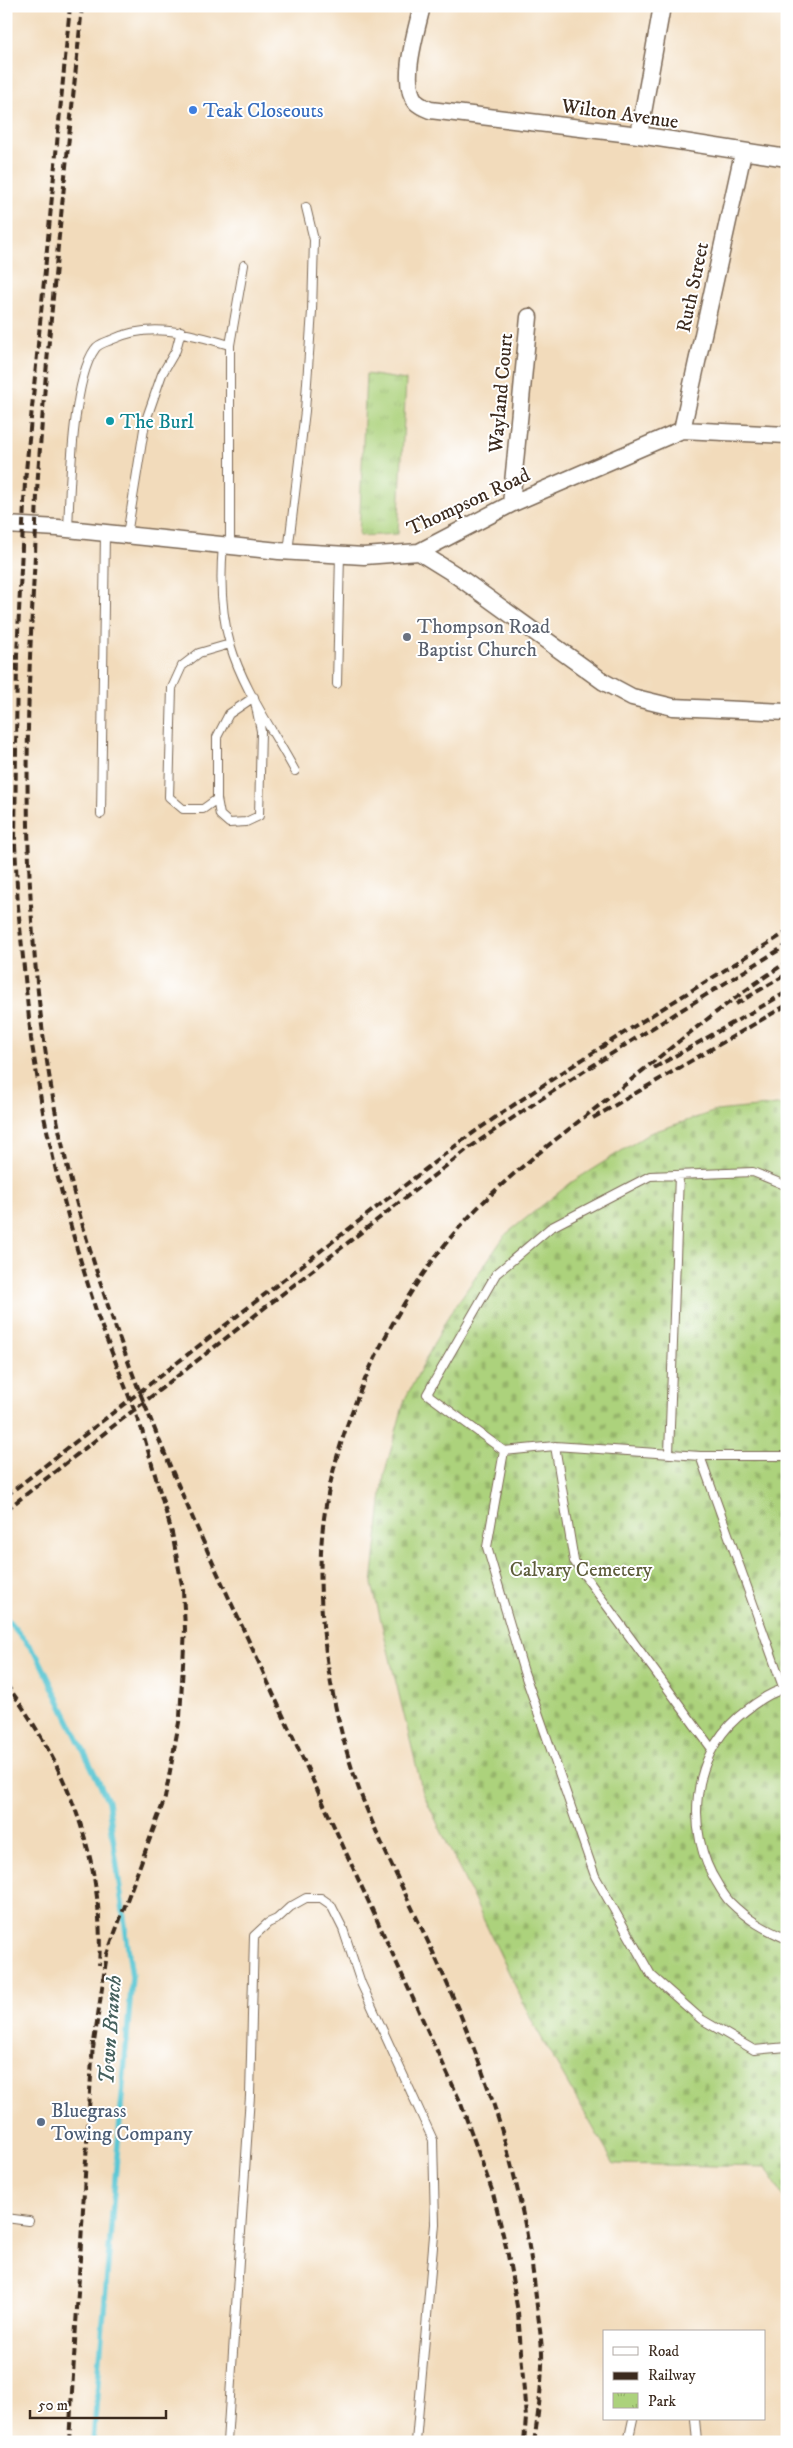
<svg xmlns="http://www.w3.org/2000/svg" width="793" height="2448" viewBox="0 0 793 2448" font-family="'IM FELL DW Pica',serif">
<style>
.cemetery{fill:url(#cemetery-stones);stroke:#747e4d}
.park{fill:url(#park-tufts);stroke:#747e4d}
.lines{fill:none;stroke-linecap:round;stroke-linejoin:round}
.stream{stroke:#5bc7d4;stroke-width:5.5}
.lane-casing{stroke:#7b6855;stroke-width:10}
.street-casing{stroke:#7b6855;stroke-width:19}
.lane{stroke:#fff;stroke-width:8}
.street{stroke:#fff;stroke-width:16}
.rail{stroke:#3b2a1e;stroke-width:4;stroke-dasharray:8 4;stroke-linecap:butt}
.shop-dot{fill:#3f7fe0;stroke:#fff;stroke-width:2}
.culture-dot{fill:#0f9aa8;stroke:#fff;stroke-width:2}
.worship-dot{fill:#6b7280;stroke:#fff;stroke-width:2}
.service-dot{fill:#5c6f8a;stroke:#fff;stroke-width:2}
.labels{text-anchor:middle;stroke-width:4;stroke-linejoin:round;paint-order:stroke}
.shop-label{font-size:20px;fill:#366cbe;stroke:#fff;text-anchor:start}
.street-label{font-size:20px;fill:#3b2a1e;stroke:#fff}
.culture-label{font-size:20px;fill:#0d838f;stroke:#fff;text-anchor:start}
.worship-label{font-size:20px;fill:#5b616d;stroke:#fff;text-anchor:start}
.park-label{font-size:20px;fill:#5d5c3a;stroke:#fff}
.service-label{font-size:20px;fill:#4e5e75;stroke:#fff;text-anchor:start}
.water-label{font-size:21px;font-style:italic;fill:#46615e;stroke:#fff}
</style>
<defs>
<pattern id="cemetery-stones" width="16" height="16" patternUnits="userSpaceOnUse" patternTransform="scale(1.25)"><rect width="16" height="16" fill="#acd27c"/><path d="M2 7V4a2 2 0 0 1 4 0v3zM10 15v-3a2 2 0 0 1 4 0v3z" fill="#95b46b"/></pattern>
<pattern id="park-tufts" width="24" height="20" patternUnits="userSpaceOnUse" patternTransform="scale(1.25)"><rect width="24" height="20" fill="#acd27c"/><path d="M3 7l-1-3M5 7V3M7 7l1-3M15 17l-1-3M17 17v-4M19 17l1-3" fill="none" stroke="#95b46b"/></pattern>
</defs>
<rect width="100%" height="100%" fill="#fff"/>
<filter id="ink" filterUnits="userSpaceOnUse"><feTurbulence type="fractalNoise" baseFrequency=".02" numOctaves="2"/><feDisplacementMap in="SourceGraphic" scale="10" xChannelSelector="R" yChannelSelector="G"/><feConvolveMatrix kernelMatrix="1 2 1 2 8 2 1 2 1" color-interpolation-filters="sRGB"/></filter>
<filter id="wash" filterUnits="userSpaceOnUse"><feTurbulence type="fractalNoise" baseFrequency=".0096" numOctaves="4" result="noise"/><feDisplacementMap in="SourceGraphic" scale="20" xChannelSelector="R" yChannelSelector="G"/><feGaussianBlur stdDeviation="1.12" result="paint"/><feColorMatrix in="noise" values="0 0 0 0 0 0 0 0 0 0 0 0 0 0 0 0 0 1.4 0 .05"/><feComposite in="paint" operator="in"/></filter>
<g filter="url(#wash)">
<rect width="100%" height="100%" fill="#f2dbbb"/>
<!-- cemetery -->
<path class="cemetery" d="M 787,1104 L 787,2204 L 766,2167 L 614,2164 L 533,2023 L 423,1793 L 372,1584 L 384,1475 L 405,1399 L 449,1315 L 506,1234 L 572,1182 L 650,1133 L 716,1111 Z"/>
<!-- park -->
<path class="park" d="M 366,374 L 406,380 L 398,534 L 359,536 Z"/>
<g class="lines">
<!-- stream -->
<path class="stream" d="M 6,1618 L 37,1655 L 108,1801 L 132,1977 L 93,2442"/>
</g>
</g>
<g filter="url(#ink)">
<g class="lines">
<defs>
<path id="lane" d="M 68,529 C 70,487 72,380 95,349 C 98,344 106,342 111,340 C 152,321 190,334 230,345
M 127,535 L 145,423 L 162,374 L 176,350 L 181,331
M 223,545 C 220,578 221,613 230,644 C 243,689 273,730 295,771
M 230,545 L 230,345 L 244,265
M 288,552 L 305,411 L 312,311 L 314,240 L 306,207
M 337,684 L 340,554
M 217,799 L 220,815 L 229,823 L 246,822 L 259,816 L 261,731 L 254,697 L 229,714 L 217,737 L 217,799 L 203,809 L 183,809 L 169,797 L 172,688 L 182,666 L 199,653 L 230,644
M 101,814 L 105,533
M 787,1186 L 753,1172 L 650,1176 L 550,1228 L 496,1274 L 427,1394 L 504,1451 L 555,1446 L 700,1456 L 787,1456
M 555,1446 L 574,1561 L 712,1749
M 504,1451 L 487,1547 L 524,1672 L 595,1876 L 651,1975 L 701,2019 L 754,2050 L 787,2047
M 669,1454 L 679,1175
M 700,1456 L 787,1698
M 787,1688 C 769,1692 752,1705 738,1717 C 691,1758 685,1832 717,1883 C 721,1890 725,1897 730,1902 C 748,1920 764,1929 787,1939
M 6,2218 L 29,2221
M 695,2419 L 697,2442
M 227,2442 L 250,2096 L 254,1936 L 268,1923 L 277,1919 L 290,1907 L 306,1898 L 321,1898 L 331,1905 L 343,1929 L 361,1983 L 433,2140 L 435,2224 L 416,2442
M 628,2442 L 633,2419"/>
<path id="street" d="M 422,6 C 417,29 399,83 416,102 C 420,106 425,108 430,110 L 639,135 L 787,158
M 639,135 L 662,6
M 682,430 L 743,153
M 511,504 L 529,317
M 6,525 L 58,528 L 279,551 L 364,556 L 419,552 L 511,504 L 682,430 L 787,435
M 419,552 L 456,575 L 604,682 L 632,697 L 673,707 L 787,712"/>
</defs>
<!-- lane casing -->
<use href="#lane" class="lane-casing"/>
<!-- street casing -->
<use href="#street" class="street-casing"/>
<!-- lane -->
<use href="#lane" class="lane"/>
<!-- street -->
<use href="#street" class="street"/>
<!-- rail -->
<path class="rail" d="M 70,6 L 25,482 L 17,655 L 15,844 L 18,907 L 31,1039 L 43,1112 L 56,1171 L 77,1249 L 98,1317 L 142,1430 L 172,1533 L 183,1590 L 185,1629 L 180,1717 L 165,1798 L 107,1954 L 93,2049
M 82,6 C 67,163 49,319 38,475 C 36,508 36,541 34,574 C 24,752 22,932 55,1109 C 92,1304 176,1484 259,1663 C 326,1809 393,1955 460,2101 L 493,2193 L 508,2255 L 518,2312 L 526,2418 L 524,2442
M 736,1004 L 787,974
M 654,1068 L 787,992
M 593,1118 L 787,1005
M 6,1496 L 463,1140 C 568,1066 677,999 787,932
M 6,1510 L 469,1148 C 572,1076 680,1011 787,945
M 6,1684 C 66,1764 106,1862 99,1965
M 69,2442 L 93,2042
M 534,2442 C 538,2417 541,2390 542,2365 C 543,2343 538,2319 536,2297 C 523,2179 486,2068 437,1961 C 413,1909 387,1858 365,1805 C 332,1723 312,1606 324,1518 C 338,1417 397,1294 466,1220 C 510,1172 565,1133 616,1092 C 672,1047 727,1001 787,962"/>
</g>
</g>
<!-- markers -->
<circle class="shop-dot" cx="193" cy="110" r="5"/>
<circle class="culture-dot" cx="110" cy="421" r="5"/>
<circle class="worship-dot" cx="407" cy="637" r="5"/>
<circle class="service-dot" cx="41" cy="2122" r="5"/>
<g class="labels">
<!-- shop labels -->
<g class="shop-label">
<text x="203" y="117">Teak Closeouts</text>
</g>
<!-- street labels -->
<g class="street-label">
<text transform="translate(620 113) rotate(8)" y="7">Wilton Avenue</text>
<text transform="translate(692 287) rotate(-78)" y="7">Ruth Street</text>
<text transform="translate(500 393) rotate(-85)" y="7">Wayland Court</text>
<text transform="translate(468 501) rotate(-25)" y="7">Thompson Road</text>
</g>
<!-- culture labels -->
<g class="culture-label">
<text x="120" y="428">The Burl</text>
</g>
<!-- worship labels -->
<g class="worship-label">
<text x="417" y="633">Thompson Road<tspan x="417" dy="23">Baptist Church</tspan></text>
</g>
<!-- park labels -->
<g class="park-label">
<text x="581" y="1576">Calvary Cemetery</text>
</g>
<!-- service labels -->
<g class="service-label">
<text x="51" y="2117">Bluegrass<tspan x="51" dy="23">Towing Company</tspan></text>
</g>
<!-- water labels -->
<g class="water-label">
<text transform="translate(110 2030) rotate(-86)" y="7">Town Branch</text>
</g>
</g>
<!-- margin -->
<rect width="793" height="2448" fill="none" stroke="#fff" stroke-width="25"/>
<!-- legend -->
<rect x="603" y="2330" width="162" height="90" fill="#ffffff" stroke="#b1aaa5"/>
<rect x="613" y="2347" width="25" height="8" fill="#ffffff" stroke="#b1aaa5"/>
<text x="648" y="2356" font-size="15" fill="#3b2a1e">Road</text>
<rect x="613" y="2372" width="25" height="8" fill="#3b2a1e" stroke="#b1aaa5"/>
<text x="648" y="2380" font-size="15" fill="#3b2a1e">Railway</text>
<rect x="613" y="2393" width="25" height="15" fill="url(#park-tufts)" stroke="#b1aaa5"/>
<text x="648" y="2406" font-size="15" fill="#3b2a1e">Park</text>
<!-- scale -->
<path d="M30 2410v8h136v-8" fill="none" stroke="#3b2a1e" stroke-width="2.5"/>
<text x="38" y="2410" font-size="15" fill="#3b2a1e" stroke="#ffffff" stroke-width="4" paint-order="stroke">50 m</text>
</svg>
